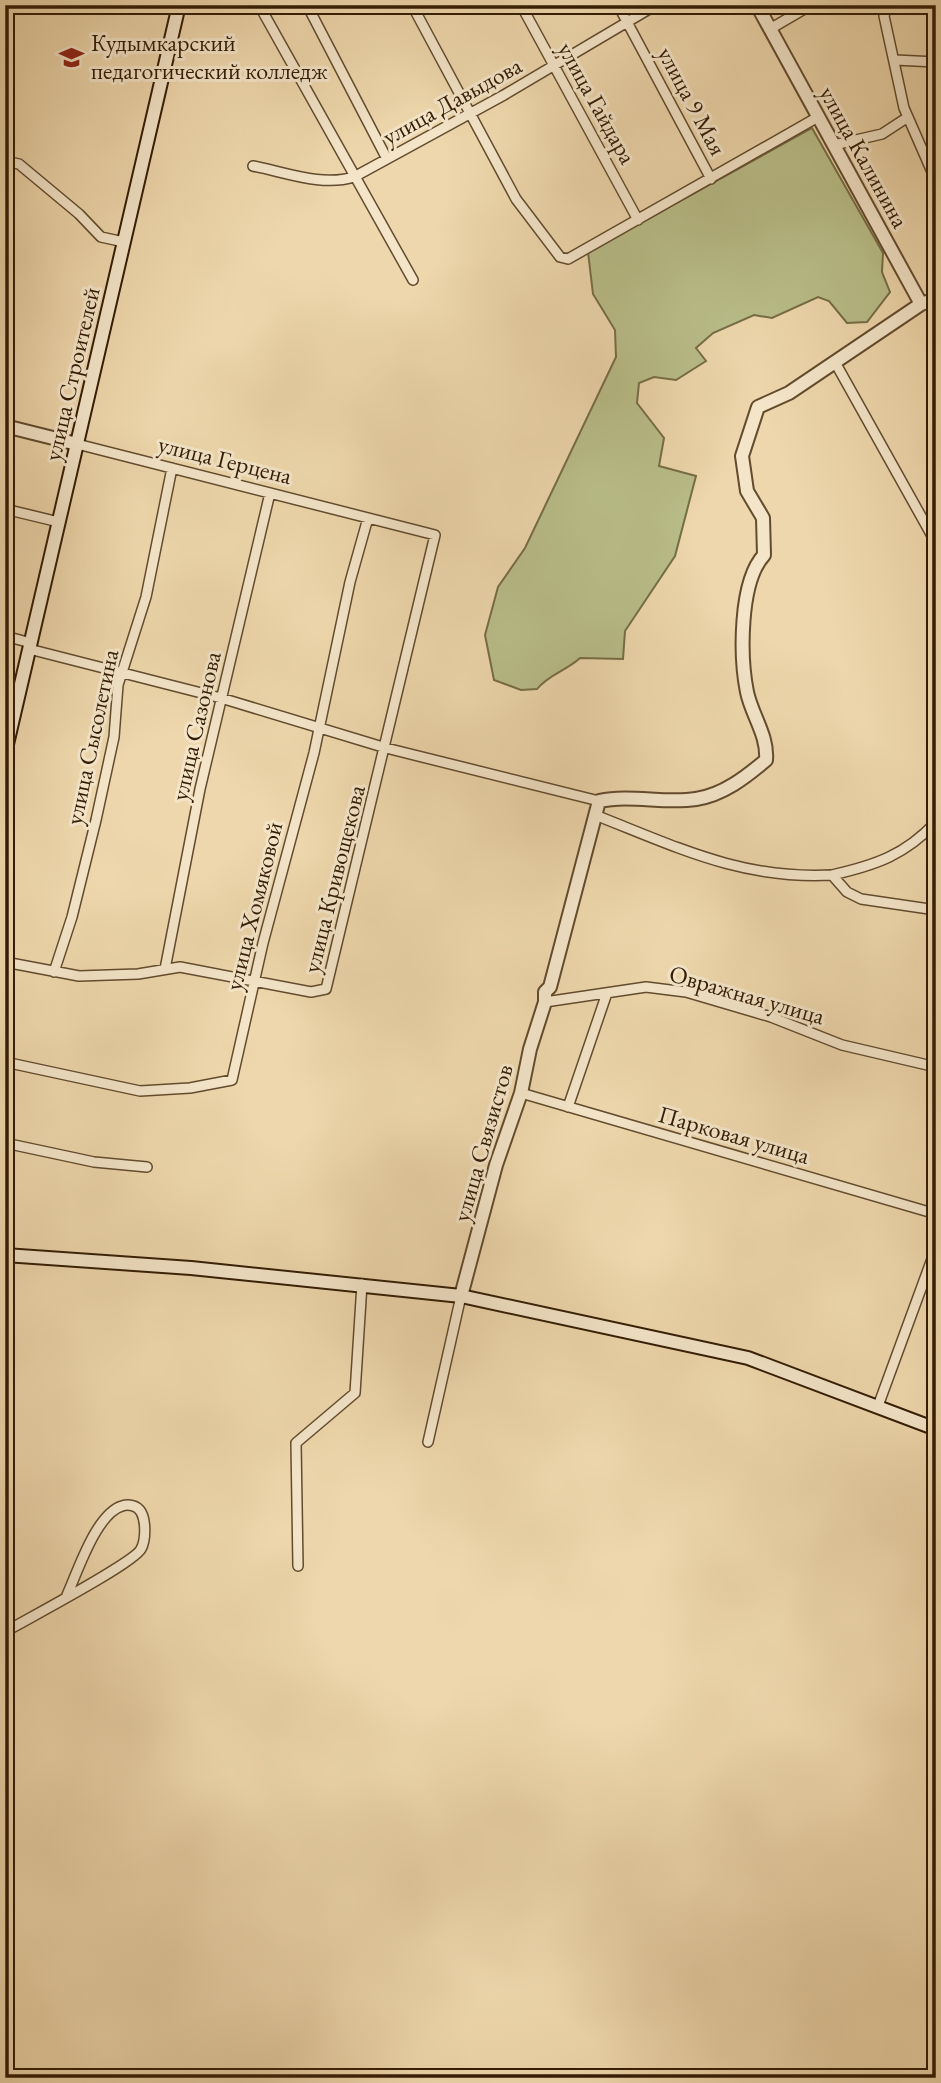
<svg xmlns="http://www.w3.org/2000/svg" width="941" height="2083" viewBox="0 0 941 2083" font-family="'EB Garamond',serif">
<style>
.green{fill:#b9be89;stroke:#766d46;stroke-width:2}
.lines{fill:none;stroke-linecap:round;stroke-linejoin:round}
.minor-casing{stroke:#624b2e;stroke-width:12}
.tertiary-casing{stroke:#624b2e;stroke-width:16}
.secondary-casing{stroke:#331c04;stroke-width:16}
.minor{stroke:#f4e5c9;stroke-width:9}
.tertiary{stroke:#f4e5c9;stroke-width:12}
.secondary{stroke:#f4e5c9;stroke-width:12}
.labels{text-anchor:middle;stroke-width:6;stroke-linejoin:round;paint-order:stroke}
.poi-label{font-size:24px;fill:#331c04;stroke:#f4e5c9;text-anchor:start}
.street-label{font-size:24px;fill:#331c04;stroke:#f4e5c9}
</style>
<rect width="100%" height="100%" fill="#eed7ac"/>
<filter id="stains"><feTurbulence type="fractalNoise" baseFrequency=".00286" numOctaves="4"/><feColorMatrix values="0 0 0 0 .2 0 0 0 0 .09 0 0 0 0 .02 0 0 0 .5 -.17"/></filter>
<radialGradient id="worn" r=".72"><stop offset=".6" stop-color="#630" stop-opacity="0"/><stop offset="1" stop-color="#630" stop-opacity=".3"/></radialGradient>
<!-- green -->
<path class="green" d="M 812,128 L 883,253 L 882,272 L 890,292 L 867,322 L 847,323 L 829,301 L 818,297 L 772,318 L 754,315 L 713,333 L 696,348 L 706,361 L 676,380 L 654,377 L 639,383 L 637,403 L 664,438 L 659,466 L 696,476 L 675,556 L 625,631 L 623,659 L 580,658 C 566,671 549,674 537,689 L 521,690 L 494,680 L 485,635 L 498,587 L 525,548 L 616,357 L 615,330 L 593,294 L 588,252 Z"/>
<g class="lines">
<defs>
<path id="minor" d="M 259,5 L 413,280
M 307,5 L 387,159
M 412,5 L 516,199 L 560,257 L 568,259 L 818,117
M 521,5 L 638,220
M 618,5 L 711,179
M 887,5 L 884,16 L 904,108 L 936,181
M 770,29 L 811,5
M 895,60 L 936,62
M 834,145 L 882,134 L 908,117
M 5,161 L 19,164 L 79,214 L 101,237 L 124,242
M 253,166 C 285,172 322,187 354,177 L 504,95 L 656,5
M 836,364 L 936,543
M 5,509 L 59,522
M 5,636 L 31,643
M 29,649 L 221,698 L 386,748 L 599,801
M 595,815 C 677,847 742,880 832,875 L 847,892 L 861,899 L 936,910
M 832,875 C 876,865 905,855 936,822
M 5,962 L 79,976 L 138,974 L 180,967 L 311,992 L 326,989 L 435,535 L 77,444
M 165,969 L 200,789 L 270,493
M 54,972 L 72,917 L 96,820 L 114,737 L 118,685 L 146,597 L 172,468
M 545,1002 L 646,987 L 686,992 L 771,1017 L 842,1045 L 936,1067
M 5,1062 L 140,1091 L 190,1088 L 232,1080 L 263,943 L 314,753 L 350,582 L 368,518
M 521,1093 L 936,1214
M 568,1107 L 607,993
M 5,1143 L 94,1162 L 147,1167
M 878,1406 L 936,1248
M 428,1442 L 461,1296
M 298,1566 L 296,1443 L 355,1393 L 362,1284
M 5,1632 C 27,1619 134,1563 141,1549 C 146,1540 146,1521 141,1512 C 137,1505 128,1504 122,1506 C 96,1514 78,1571 67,1595"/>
<path id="tertiary" d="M 757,5 L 921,304
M 5,426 L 77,444
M 461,1296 L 496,1165 L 521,1093 L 530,1049 L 545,1002 L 545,992 L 550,987 L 599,801 C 631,794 664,804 696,799 C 723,795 746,777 766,760 C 768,735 752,716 747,692 C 740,657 739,582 764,555 L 763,518 L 747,491 L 742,456 L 758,407 L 789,393 L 921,304 L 936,299"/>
<path id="secondary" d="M 5,753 L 179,5
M 5,1255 L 191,1268 L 461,1296 L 748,1358 L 936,1429"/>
</defs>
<!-- minor casing -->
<use href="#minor" class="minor-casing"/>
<!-- tertiary casing -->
<use href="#tertiary" class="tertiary-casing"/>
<!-- secondary casing -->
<use href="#secondary" class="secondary-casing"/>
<!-- minor -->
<use href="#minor" class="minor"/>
<!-- tertiary -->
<use href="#tertiary" class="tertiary"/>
<!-- secondary -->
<use href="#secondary" class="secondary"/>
</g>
<!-- icons -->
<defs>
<symbol id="university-bare" viewBox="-9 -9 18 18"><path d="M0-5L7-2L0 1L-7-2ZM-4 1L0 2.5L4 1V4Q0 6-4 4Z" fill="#8f2418" stroke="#f4e5c9" stroke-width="2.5" paint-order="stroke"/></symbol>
</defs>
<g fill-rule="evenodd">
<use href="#university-bare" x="54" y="40" width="35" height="35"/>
</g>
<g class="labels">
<!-- poi labels -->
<g class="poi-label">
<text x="91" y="51">Кудымкарский<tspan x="91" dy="28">педагогический колледж</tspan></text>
</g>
<!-- street labels -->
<g class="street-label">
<text transform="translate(452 101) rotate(-29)" y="8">улица Давыдова</text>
<text transform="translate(692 101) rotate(62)" y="8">улица 9 Мая</text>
<text transform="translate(597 103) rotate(61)" y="8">улица Гайдара</text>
<text transform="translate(864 157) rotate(61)" y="8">улица Калинина</text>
<text transform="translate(72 374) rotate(-77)" y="8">улица Строителей</text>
<text transform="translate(225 460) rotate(14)" y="8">улица Герцена</text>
<text transform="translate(196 726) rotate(-77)" y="8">улица Сазонова</text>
<text transform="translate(92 737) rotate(-78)" y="8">улица Сысолетина</text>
<text transform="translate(334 879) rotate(-76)" y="8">улица Кривощекова</text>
<text transform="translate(254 906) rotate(-76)" y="8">улица Хомяковой</text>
<text transform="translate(747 995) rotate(16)" y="8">Овражная улица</text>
<text transform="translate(734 1135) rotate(16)" y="8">Парковая улица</text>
<text transform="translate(483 1143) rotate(-74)" y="8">улица Связистов</text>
</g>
</g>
<!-- margin -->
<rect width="941" height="2083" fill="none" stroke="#eed7ac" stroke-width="28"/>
<rect x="7" y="7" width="927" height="2069" fill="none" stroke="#331c04" stroke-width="3.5"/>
<rect x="14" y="14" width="913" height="2055" fill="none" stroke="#331c04" stroke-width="2"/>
<rect width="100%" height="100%" filter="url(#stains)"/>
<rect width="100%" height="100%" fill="url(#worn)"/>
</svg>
